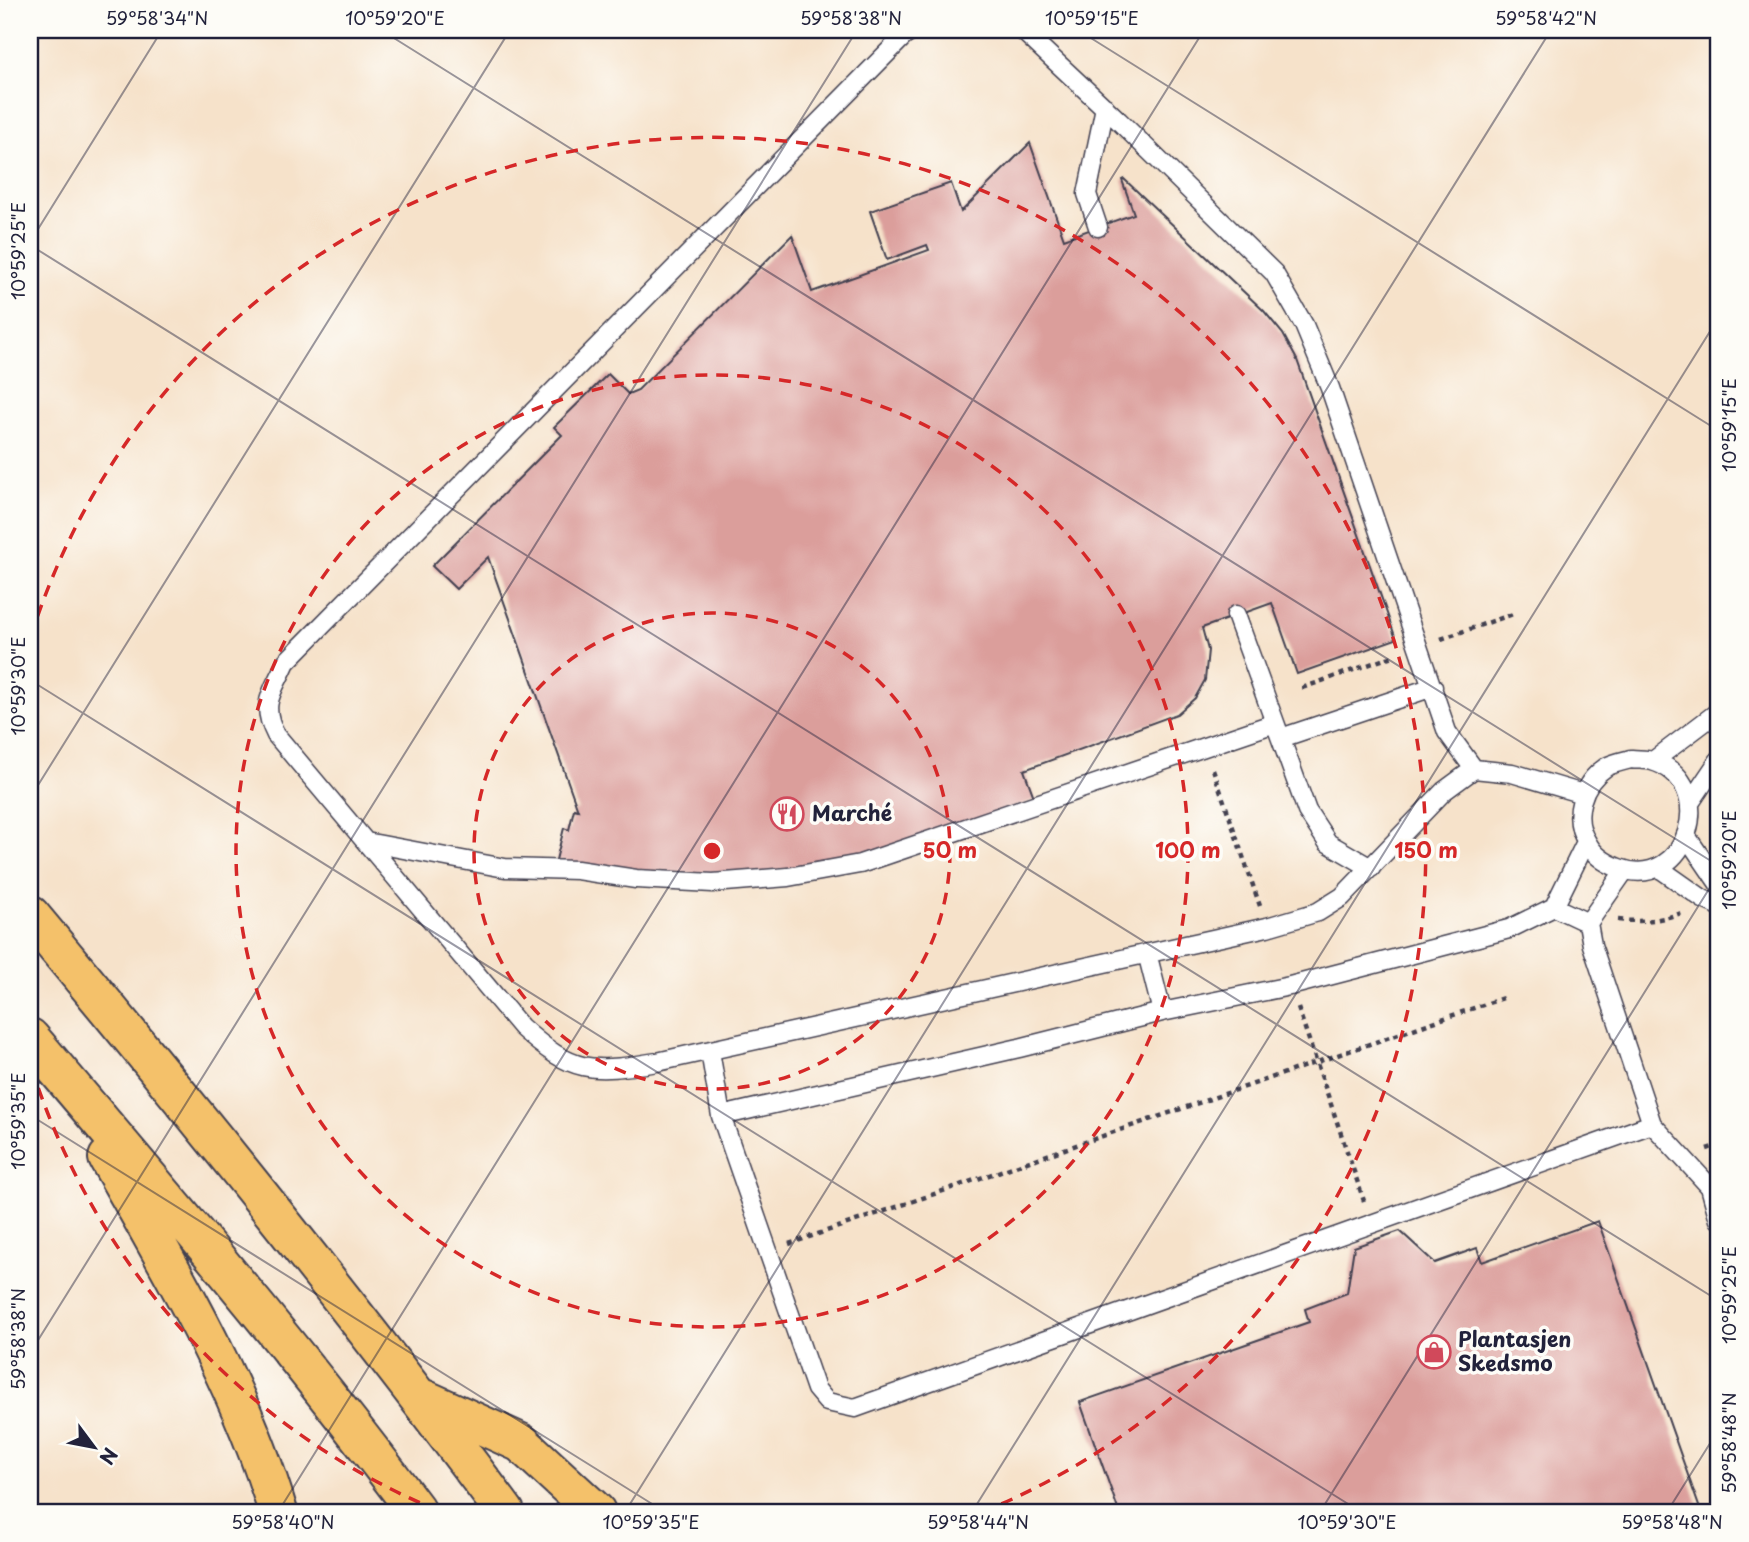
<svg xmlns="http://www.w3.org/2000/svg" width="1749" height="1542" viewBox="0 0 1749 1542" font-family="'Playpen Sans',sans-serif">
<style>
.building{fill:#db9e9b}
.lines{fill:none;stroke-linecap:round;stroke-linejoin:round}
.lane-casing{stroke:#423f50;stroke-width:21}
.highway-casing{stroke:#423f50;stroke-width:42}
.path{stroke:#423f50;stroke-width:4.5;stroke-dasharray:5 5;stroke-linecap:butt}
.lane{stroke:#fff;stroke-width:18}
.highway{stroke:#f4c16a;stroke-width:38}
.ticks{fill:none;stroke:#22223b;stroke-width:2;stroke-opacity:0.45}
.ring{fill:none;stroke:#d62828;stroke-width:3.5;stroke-dasharray:12 9}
.labels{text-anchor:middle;stroke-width:7;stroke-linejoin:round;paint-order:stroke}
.poi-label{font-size:21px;font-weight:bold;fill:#22223b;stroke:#fdfcf7;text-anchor:start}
.centre{fill:#d62828;stroke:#fdfcf7;stroke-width:3.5}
.ring-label{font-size:21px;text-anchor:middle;font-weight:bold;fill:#d62828;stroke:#fdfcf7;stroke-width:7;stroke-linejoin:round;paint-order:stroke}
.neatline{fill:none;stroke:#22223b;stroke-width:2.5}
.ticks-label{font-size:18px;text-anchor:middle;fill:#22223b}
</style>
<rect width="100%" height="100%" fill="#fdfcf7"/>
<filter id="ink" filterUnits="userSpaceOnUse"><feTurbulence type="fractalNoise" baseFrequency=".0143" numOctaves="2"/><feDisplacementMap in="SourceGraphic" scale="14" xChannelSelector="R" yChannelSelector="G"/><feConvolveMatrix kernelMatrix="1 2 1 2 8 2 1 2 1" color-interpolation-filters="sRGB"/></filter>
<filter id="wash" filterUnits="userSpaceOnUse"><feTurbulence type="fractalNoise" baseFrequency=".00686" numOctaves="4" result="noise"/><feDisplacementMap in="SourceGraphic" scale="28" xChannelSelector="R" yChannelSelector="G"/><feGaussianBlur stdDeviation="1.57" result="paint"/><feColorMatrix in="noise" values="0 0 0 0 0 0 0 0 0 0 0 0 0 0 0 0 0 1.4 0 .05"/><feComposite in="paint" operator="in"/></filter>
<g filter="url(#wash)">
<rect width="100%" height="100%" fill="#f6e2ca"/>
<g id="blocks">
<!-- building -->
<path class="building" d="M 1030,143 L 1064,239 L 1134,214 L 1122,180 L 1124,179 L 1264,311 L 1283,334 L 1297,360 L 1396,639 L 1297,674 L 1272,603 L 1202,628 L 1208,650 L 1205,680 L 1195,698 L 1177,714 L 1024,770 L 1035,800 L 877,855 L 758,877 L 607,871 L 556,860 L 564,828 L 569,830 L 574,809 L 578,810 L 488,557 L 456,589 L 432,566 L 562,435 L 554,427 L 608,374 L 628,394 L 638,390 L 792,235 L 812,292 L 929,250 L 927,245 L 887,260 L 870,211 L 951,183 L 961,212 Z
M 1598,1221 L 1701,1512 L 1119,1512 L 1080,1402 L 1309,1322 L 1305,1309 L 1347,1293 L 1354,1247 L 1400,1231 L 1435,1263 L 1477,1248 L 1482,1262 Z"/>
</g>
</g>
<g filter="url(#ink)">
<use href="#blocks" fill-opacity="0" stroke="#423f50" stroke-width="2"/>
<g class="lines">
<defs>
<path id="lane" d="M 914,30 L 903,37 L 286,662 C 273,692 259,703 276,735 L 521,1027 C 573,1074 591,1073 657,1062 L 1267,927 L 1318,912 L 1342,897 L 1444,791 L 1474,769 L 1512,773 L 1583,794
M 1022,30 L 1119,121 L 1274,273 L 1304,325 L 1330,388 L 1447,732 L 1474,769
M 1098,227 L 1087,194 L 1105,107
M 1236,615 L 1307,811 L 1328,843 L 1371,868
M 1281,738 L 1433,687
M 1631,759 C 1638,760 1646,759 1652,761 C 1721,781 1688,893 1619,868 C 1605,863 1594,856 1587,842 C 1571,817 1582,783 1606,767 C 1613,763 1623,761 1631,759 Z
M 1653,761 L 1719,711
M 1690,803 L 1719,760
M 1687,837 L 1719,884
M 366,842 L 505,868 L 577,870 L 636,879 L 713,883 L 788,877 L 860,864 L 1275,723
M 1659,868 L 1703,899 L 1719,906
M 1625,870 L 1588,923 L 1592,945 L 1652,1124 L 1710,1187 L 1719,1220
M 1554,907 L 1588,923
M 1147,953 L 1162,1012
M 710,1051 L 721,1116 L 816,1389 L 827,1402 L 855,1408 L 1652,1124
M 721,1116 L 1019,1048 L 1162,1012 L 1290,986 L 1509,929 L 1554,907 L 1586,842"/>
<path id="highway" d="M 30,915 C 193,1110 353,1308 505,1512
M 30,1038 C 162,1193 295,1349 417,1512
M 108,1158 C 172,1271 241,1386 278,1512
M 424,1399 L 521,1443 L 596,1512"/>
</defs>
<!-- lane casing -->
<use href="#lane" class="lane-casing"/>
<!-- highway casing -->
<use href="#highway" class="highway-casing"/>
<!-- path -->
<path class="path" d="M 1441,639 L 1513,614
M 1302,688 L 1396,655
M 1213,769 L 1260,906
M 1618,920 C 1641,922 1659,921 1681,913
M 1298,1008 L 1364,1201
M 1707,1149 L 1719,1145
M 789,1244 L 1503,998"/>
<!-- lane -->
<use href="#lane" class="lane"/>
<!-- highway -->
<use href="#highway" class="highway"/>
</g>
</g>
<!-- ticks -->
<path class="ticks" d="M 381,30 L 1719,866M 1078,30 L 1719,431M 30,242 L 162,30M 30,245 L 1719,1301M 30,680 L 1361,1512M 30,798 L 510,30M 30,1115 L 665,1512M 30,1353 L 857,30M 278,1512 L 1204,30M 625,1512 L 1551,30M 972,1512 L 1719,317M 1320,1512 L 1719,873M 1667,1512 L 1719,1429"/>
<!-- distance rings -->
<g class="ring">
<circle cx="712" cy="851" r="238"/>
<circle cx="712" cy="851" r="476"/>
<path d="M439 1511A714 714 0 0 1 31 1066M31 636A714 714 0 1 1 985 1511"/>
</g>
<!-- icons -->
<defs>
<symbol id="restaurant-ring" viewBox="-11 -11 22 22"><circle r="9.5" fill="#fdfcf7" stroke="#d1495b" stroke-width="1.5"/><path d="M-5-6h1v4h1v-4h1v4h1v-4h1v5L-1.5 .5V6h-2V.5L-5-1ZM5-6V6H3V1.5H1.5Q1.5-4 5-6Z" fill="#d1495b"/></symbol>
<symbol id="shop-ring" viewBox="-11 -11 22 22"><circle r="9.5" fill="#fdfcf7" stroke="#d1495b" stroke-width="1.5"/><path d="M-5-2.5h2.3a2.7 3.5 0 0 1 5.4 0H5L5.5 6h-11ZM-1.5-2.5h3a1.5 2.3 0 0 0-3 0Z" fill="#d1495b"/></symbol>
</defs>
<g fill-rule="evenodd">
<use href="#restaurant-ring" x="768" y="795" width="38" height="38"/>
<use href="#shop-ring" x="1415" y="1333" width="38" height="38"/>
</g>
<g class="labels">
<!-- poi labels -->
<g class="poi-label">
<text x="812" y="821">Marché</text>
<text x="1458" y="1347">Plantasjen<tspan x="1458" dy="24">Skedsmo</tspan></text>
</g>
</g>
<circle cx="712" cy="851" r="10" class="centre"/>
<g class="ring-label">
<text x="950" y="858">50 m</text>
<text x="1188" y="858">100 m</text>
<text x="1426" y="858">150 m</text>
</g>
<!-- margin -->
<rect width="1749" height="1542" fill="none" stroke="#fdfcf7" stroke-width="77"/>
<!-- north arrow -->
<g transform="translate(94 1447) rotate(122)" stroke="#fdfcf7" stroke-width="5" paint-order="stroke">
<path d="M0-5L12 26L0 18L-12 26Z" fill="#22223b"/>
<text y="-10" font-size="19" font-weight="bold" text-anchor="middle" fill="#22223b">N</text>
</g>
<rect x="38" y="38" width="1672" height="1466" class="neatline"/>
<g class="ticks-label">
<text x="157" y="25">59°58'34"N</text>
<text x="395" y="25">10°59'20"E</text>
<text x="851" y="25">59°58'38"N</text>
<text x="1092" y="25">10°59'15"E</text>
<text x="1546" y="25">59°58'42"N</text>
<text transform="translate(19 251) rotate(-90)" y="6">10°59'25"E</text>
<text transform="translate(1730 425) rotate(-90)" y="6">10°59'15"E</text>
<text transform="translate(19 686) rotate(-90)" y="6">10°59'30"E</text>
<text transform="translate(1730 860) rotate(-90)" y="6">10°59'20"E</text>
<text transform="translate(19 1121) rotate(-90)" y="6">10°59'35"E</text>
<text transform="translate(1730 1295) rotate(-90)" y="6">10°59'25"E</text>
<text transform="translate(19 1339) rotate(-90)" y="6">59°58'38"N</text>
<text transform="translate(1730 1443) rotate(-90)" y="6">59°58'48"N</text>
<text x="283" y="1529">59°58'40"N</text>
<text x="651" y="1529">10°59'35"E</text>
<text x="978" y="1529">59°58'44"N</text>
<text x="1347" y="1529">10°59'30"E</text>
<text x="1672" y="1529">59°58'48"N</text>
</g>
</svg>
